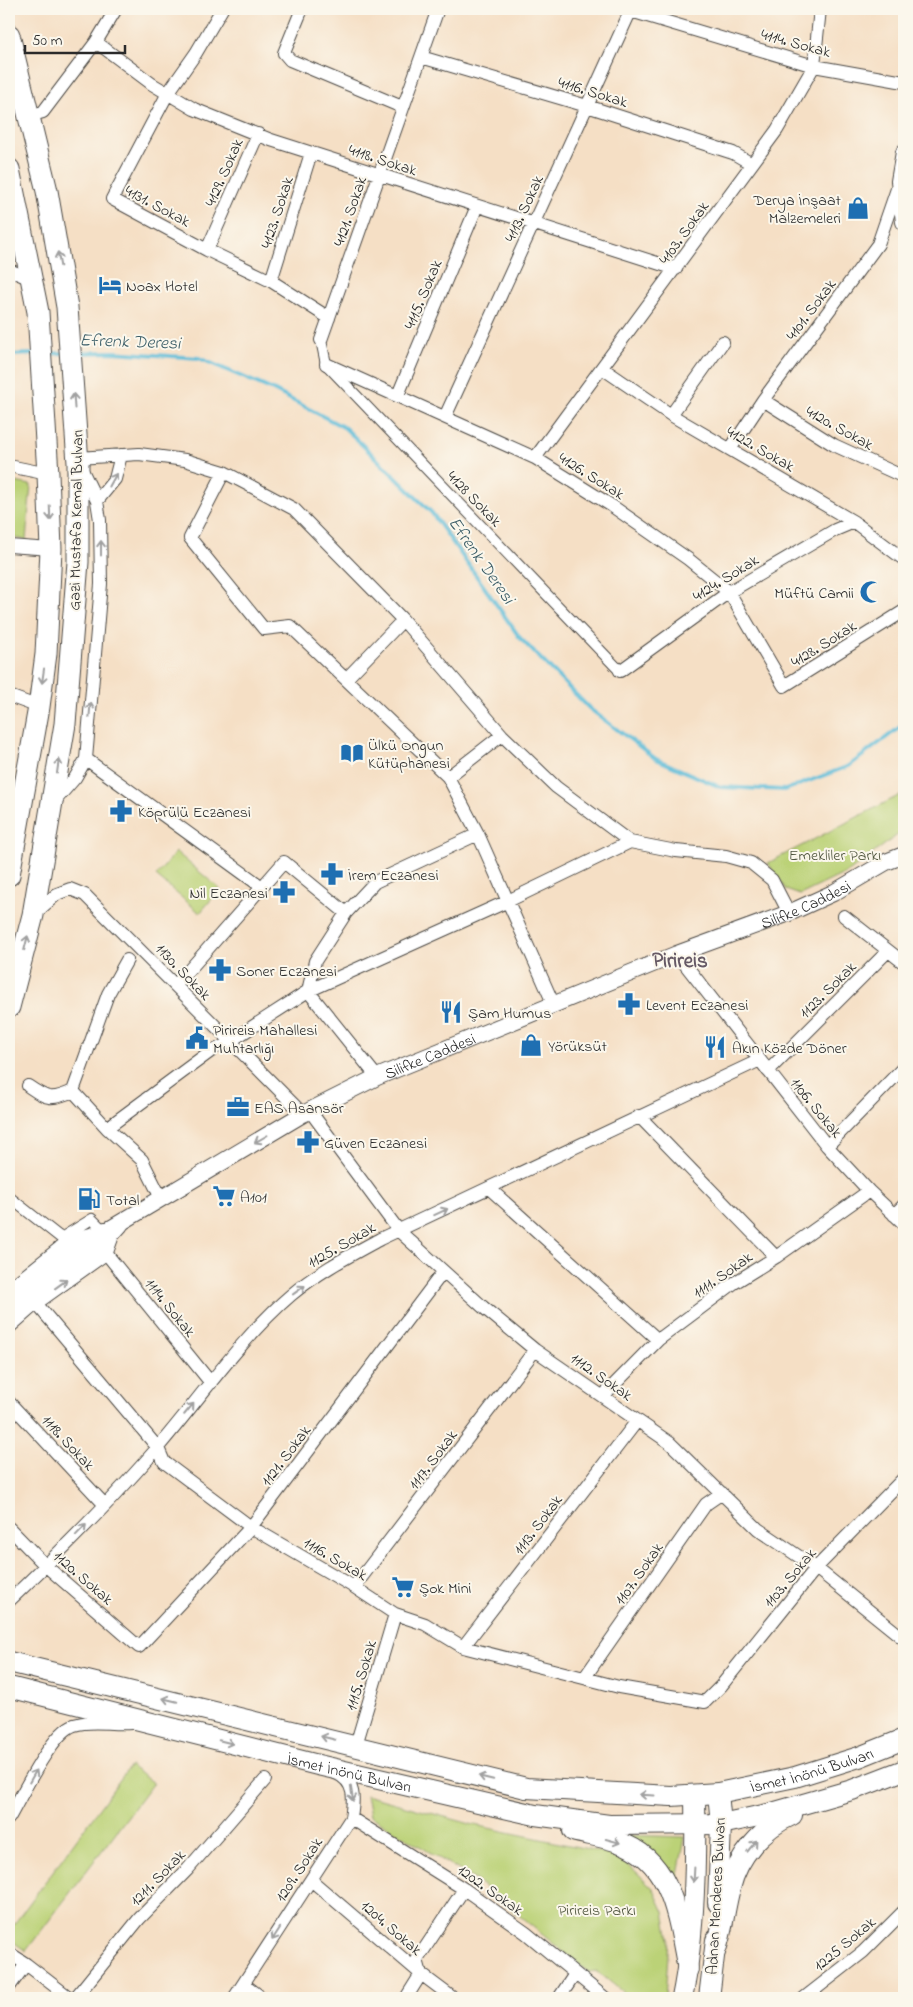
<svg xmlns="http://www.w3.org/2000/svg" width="913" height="2007" viewBox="0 0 913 2007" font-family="'Indie Flower',sans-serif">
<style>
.green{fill:#bbd277;stroke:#737e51}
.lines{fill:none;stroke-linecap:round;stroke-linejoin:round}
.stream{stroke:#59bad7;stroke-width:4}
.pedestrian-casing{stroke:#494642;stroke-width:12}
.minor-casing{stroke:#494642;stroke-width:14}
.tertiary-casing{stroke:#494642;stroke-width:18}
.primary-casing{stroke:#494642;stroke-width:22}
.trunk-casing{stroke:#494642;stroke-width:23}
.pedestrian{stroke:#fff;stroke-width:10}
.minor{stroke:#fff;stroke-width:12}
.tertiary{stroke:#fff;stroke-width:16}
.primary{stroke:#fff;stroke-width:20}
.trunk{stroke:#fff;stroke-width:21}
.oneway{stroke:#a0a0a0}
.labels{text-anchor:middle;stroke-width:4;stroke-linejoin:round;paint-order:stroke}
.street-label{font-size:16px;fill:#2b2b2b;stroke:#fbf7ec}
.poi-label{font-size:16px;fill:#2b2b2b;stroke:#fbf7ec;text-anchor:start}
.park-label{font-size:16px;fill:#4f553e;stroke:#fbf7ec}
.water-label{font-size:18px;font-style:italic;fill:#3b5d67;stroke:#fbf7ec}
.district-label{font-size:21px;font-weight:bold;fill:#665a66;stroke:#fbf7ec}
</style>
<rect width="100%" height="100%" fill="#fbf7ec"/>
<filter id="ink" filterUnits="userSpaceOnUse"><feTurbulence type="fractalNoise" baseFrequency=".02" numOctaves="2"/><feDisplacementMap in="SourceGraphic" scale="10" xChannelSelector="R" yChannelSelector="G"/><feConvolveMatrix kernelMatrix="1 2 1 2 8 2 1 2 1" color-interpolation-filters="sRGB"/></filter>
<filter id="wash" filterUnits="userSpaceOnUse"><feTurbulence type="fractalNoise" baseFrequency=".0096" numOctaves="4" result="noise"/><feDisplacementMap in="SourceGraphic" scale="20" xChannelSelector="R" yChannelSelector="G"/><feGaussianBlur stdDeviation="1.12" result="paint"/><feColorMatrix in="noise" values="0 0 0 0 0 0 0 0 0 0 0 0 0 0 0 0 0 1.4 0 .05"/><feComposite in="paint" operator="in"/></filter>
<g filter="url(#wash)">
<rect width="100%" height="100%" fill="#f5dfc5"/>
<!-- green -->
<path class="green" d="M 9,481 L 31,485 L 26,540 L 9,537 Z
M 904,793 L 904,830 L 850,871 L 800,895 L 786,890 L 768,863 Z
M 176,852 L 220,889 L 200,913 L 156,876 Z
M 130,1766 L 153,1783 L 26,1951 L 9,1939 L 9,1931 Z
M 366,1795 L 474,1825 L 607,1853 L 628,1864 L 653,1888 L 664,1912 L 669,1939 L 665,1998 L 630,1998 L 597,1971 L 588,1972 L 477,1881 L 370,1816 Z
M 623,1835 L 685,1837 L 675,1890 Z"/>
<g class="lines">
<!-- stream -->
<path class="stream" d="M 76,353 L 113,352 L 199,358 L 273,390 L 345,428 L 432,513 L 520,638 L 590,709 L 656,759 L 720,787 L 785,790 L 849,766 L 904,724
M 46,354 L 64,353
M 9,355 L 34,354"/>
</g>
</g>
<g filter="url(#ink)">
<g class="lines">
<defs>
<path id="pedestrian" d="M 321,340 L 326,364 L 620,671
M 211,1051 L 229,1042
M 9,1197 L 61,1238 L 92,1219 L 105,1232"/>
<path id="minor" d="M 222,9 L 196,53 L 168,93 L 112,199 L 207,250 L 271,281 L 329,318
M 302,9 L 284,53 L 290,60 L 402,107
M 624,9 L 814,66 L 904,82
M 96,42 L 152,84 L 194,109 L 271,140 L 676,269
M 421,57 L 587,106 L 733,153 L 752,164
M 29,116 L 43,112 L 96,42 L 116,9
M 207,250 L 258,134
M 9,270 L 31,279
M 271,281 L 311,153
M 321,340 L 438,9
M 326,364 L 535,458 L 612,506 L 688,559 L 729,592 L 784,686 L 904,611
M 602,368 L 671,415 L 854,522 L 902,558
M 398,395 L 477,206
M 763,400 L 834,445 L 904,477
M 671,415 L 723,342
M 445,417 L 630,12
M 731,448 L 763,400 L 878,244 L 899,183
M 78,458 L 139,454 L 185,460 L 224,472 L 294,509 L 403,620 L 502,735 L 556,787 L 630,842 L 676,851 L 726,856 L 751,863 L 772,880 L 789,913
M 535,458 L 777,130 L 814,66 L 820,9
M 9,466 L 48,474
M 224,472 L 190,538 L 264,629 L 290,626 L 448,777 L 478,834 L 553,1003
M 97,501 L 115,479 L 121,455
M 9,546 L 51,549
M 620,671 L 729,592 L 835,530 L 854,522
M 347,678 L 403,620
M 9,696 L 39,707
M 86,759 L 262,887
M 448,777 L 502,735
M 54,802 L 75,778 L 86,759 L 101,584 L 100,520 L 97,501 L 82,470
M 33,915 L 57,894 L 70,889 L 85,895 L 303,1114
M 844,916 L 904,963
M 677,954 L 827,1146 L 869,1191 L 904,1224
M 176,985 L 284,862 L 346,913
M 229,1042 L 308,991 L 508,901 L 630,842
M 768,1071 L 888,951
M 377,1077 L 308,991 L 315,961 L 346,913 L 375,882 L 478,834
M 28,1086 C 47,1099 51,1101 73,1091 L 108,994 L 127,960
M 73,1091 L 107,1128 L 142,1160 L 161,1198
M 310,1111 L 399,1231 L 483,1307 L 535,1350 L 670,1443 L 758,1529 L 816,1568 L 904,1639
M 639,1116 L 776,1257
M 107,1128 L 211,1051
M 827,1146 L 904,1067
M 490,1189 L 658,1340
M 894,1215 L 904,1205
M 105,1252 L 211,1383
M 35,1302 L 158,1448 L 164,1462 L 251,1527 L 354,1587 L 395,1614 L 425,1624 L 463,1647 L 619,1687 L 705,1702 L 721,1686 L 816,1568 L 904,1478
M 603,1396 L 658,1340 L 734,1283 L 776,1257 L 869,1191
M 9,1402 L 105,1505
M 9,1528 L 46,1566 L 139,1647 L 251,1527 L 443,1272
M 354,1587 L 535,1350
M 9,1601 C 60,1552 112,1501 159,1446 C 200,1398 243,1336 291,1295 C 318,1272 349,1256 380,1239 L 760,1060
M 463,1647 L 637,1421
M 585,1677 L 706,1504 L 722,1493
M 356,1745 L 395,1614
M 9,1818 C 21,1797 52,1732 74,1725 C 93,1719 111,1725 131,1723
M 351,1818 L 464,1889 L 526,1933 L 605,1998
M 311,1880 L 421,1974 L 453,1998
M 9,1953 L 26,1964 L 70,1998
M 244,1984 L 262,1998
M 9,1987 L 26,1964
M 75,1998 L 139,1919 L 188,1869 L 265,1780
M 234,1998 L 351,1818 C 354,1799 356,1782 336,1773
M 406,1998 L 421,1974 L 417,1960 L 464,1889
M 559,1998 L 575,1974
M 804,1998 L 863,1952 L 904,1911"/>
<g id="tertiary">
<path d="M 904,152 L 899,181 L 904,222"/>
<path id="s1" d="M 9,1291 L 70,1242 L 105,1232 L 303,1114 L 377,1077 L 677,954 L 789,913 L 833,893 L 886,862 L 904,855"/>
<path d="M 9,1325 L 35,1302 L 105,1252 L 111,1235 L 120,1225"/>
</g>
<g id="primary">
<path d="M 9,1304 L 30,1286 L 105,1232"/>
<path id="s2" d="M 9,1662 L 526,1788 L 671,1796 L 718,1793 L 795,1777 L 859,1757 L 904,1739"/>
<path id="s3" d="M 9,1687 L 318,1765 L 535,1815 L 609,1825 L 721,1824 L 768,1814 L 852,1790 L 904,1770"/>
<path d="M 573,1831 C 588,1835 604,1837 618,1842 C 674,1860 678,1921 688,1969"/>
<path d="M 718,1903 L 721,1824 L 718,1793"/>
<path d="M 715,1952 C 723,1931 724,1910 730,1888 C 738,1856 762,1828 792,1815"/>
<path d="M 682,1998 C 695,1934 696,1861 695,1795"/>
<path d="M 709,1998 L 716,1940"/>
</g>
<path id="trunk" d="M 9,35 L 47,191 L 67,307 L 78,463 L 78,562 L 65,724 L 33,915 L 9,1007
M 9,169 L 38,312 L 48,474 L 51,549 L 46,654 L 39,707 L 9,875"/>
</defs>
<!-- pedestrian casing -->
<use href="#pedestrian" class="pedestrian-casing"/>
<!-- minor casing -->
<use href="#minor" class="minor-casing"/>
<!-- tertiary casing -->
<use href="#tertiary" class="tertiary-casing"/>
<!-- primary casing -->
<use href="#primary" class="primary-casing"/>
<!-- trunk casing -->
<use href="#trunk" class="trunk-casing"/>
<!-- pedestrian -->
<use href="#pedestrian" class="pedestrian"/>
<!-- minor -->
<use href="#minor" class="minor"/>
<!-- tertiary -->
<use href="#tertiary" class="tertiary"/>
<!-- primary -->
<use href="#primary" class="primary"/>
<!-- trunk -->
<use href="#trunk" class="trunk"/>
</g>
<!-- one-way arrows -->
<defs><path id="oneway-shaft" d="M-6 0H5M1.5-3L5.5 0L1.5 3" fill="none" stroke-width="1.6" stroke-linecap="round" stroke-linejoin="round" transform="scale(1.25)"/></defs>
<g class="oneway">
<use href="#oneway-shaft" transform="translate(59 259) rotate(-100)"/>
<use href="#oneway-shaft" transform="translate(74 401) rotate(-94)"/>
<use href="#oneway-shaft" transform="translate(113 480) rotate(-61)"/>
<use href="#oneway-shaft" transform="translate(50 513) rotate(88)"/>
<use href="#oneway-shaft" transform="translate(101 548) rotate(-90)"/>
<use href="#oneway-shaft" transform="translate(43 676) rotate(98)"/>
<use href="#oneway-shaft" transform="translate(90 710) rotate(-85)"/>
<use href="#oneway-shaft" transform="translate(58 766) rotate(-82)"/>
<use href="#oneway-shaft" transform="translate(26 943) rotate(-76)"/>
<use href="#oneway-shaft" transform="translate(261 1139) rotate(150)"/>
<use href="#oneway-shaft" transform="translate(441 1212) rotate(-25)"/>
<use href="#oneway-shaft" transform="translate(61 1284) rotate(-36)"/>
<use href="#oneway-shaft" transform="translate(299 1290) rotate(-36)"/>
<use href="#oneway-shaft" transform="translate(189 1409) rotate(-50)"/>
<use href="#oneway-shaft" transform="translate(81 1530) rotate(-46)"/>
<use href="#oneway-shaft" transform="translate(170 1700) rotate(-166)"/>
<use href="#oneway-shaft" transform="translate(328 1738) rotate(-166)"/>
<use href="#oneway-shaft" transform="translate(226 1742) rotate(14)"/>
<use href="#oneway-shaft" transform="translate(33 1776) rotate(-60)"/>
<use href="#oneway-shaft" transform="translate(486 1778) rotate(-166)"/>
<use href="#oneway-shaft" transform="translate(352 1794) rotate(81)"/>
<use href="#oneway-shaft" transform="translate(647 1795) rotate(-177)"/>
<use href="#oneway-shaft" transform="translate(613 1841) rotate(15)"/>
<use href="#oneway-shaft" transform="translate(752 1846) rotate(-50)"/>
<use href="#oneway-shaft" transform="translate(694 1875) rotate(93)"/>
<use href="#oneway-shaft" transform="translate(276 1934) rotate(123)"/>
</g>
</g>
<!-- icons -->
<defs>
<symbol id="shop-bare" viewBox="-9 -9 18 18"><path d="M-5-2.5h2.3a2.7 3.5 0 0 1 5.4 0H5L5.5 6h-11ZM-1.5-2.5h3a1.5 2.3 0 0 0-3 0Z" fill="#1f6fb2" stroke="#fbf7ec" stroke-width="2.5" paint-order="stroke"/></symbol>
<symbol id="hotel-bare" viewBox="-9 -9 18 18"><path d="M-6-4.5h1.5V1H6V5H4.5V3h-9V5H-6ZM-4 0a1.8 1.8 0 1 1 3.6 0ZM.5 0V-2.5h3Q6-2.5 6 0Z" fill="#1f6fb2" stroke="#fbf7ec" stroke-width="2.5" paint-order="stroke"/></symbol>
<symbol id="mosque-bare" viewBox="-9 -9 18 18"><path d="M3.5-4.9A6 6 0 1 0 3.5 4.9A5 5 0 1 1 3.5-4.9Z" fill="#1f6fb2" stroke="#fbf7ec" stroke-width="2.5" paint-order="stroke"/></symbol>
<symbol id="library-bare" viewBox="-9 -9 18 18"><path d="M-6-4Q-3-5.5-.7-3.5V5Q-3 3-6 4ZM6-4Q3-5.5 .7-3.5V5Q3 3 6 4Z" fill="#1f6fb2" stroke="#fbf7ec" stroke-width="2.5" paint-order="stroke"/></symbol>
<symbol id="pharmacy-bare" viewBox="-9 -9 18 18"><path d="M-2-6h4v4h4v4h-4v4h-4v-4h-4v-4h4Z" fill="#1f6fb2" stroke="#fbf7ec" stroke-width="2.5" paint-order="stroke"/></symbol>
<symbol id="restaurant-bare" viewBox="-9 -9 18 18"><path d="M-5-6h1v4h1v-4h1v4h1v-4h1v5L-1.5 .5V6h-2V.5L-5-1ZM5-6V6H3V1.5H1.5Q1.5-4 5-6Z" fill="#1f6fb2" stroke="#fbf7ec" stroke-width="2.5" paint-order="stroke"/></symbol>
<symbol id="civic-bare" viewBox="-9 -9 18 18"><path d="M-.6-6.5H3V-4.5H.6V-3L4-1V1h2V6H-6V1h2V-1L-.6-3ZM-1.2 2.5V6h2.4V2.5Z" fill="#1f6fb2" stroke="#fbf7ec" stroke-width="2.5" paint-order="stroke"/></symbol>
<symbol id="office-bare" viewBox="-9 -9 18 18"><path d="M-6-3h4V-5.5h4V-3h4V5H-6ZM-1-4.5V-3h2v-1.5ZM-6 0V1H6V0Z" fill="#1f6fb2" stroke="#fbf7ec" stroke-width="2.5" paint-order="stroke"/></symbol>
<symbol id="supermarket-bare" viewBox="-9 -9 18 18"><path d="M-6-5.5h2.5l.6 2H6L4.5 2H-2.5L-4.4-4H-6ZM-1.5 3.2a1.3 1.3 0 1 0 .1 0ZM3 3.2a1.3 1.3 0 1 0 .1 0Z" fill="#1f6fb2" stroke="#fbf7ec" stroke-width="2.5" paint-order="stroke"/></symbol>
<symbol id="fuel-bare" viewBox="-9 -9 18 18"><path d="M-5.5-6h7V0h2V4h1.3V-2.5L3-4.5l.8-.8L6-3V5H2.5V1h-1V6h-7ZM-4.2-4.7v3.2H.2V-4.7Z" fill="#1f6fb2" stroke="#fbf7ec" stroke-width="2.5" paint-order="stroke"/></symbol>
</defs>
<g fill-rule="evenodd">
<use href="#shop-bare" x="842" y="192" width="32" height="32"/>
<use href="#hotel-bare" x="94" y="269" width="32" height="32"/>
<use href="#mosque-bare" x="855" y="576" width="32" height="32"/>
<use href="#library-bare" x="336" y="737" width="32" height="32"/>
<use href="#pharmacy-bare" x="105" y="795" width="32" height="32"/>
<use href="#pharmacy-bare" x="316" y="858" width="32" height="32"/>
<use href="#pharmacy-bare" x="268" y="876" width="32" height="32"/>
<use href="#pharmacy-bare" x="204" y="954" width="32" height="32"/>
<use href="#pharmacy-bare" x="613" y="988" width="32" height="32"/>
<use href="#restaurant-bare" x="435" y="996" width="32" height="32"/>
<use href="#civic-bare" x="181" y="1022" width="32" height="32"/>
<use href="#shop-bare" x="515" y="1029" width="32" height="32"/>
<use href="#restaurant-bare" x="699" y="1031" width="32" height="32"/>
<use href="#office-bare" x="222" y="1091" width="32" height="32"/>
<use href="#pharmacy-bare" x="292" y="1126" width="32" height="32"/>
<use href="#supermarket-bare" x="208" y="1180" width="32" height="32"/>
<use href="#fuel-bare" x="73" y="1183" width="32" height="32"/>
<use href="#supermarket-bare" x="387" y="1571" width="32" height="32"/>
</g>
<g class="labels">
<!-- street labels -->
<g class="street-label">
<text transform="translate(796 42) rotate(15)" y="6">4114. Sokak</text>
<text transform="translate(593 91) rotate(17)" y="6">4116. Sokak</text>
<text transform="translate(383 159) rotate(18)" y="6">4118. Sokak</text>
<text transform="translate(223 172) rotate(-66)" y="6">4129. Sokak</text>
<text transform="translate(158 205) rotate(28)" y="6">4131. Sokak</text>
<text transform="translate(523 208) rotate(-65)" y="6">4113. Sokak</text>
<text transform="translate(349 211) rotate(-71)" y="6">4121. Sokak</text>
<text transform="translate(276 212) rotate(-72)" y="6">4123. Sokak</text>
<text transform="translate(683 232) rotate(-54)" y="6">4103. Sokak</text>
<text transform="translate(422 294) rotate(-67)" y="6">4115. Sokak</text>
<text transform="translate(810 309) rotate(-53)" y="6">4101. Sokak</text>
<text transform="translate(840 427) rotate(29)" y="6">4120. Sokak</text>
<text transform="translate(761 448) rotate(30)" y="6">4122. Sokak</text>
<text transform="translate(592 475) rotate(32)" y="6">4126. Sokak</text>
<text transform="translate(475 498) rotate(46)" y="6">4128 Sokak</text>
<text transform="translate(75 520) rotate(-89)" y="6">Gazi Mustafa Kemal Bulvarı</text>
<text transform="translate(725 577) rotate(-32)" y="6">4124. Sokak</text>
<text transform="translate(823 643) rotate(-32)" y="6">4128. Sokak</text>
<text dy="6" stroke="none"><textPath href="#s1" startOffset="890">Silifke Caddesi</textPath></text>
<text transform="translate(184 971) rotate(46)" y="6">1130. Sokak</text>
<text transform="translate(827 989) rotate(-45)" y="6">1123. Sokak</text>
<text dy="6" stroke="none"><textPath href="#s1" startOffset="485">Silifke Caddesi</textPath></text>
<text transform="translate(817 1107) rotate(51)" y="6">1106. Sokak</text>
<text transform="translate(341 1244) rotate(-30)" y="6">1125. Sokak</text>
<text transform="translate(722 1274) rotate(-35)" y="6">1111. Sokak</text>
<text transform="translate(171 1307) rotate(51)" y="6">1114. Sokak</text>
<text transform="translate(602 1376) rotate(35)" y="6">1112. Sokak</text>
<text transform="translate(69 1442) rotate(47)" y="6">1118. Sokak</text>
<text transform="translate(285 1455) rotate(-53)" y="6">1121. Sokak</text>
<text transform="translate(432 1459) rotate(-53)" y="6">1117. Sokak</text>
<text transform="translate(537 1524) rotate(-53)" y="6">1113. Sokak</text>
<text transform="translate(336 1558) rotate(30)" y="6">1116. Sokak</text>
<text transform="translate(638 1573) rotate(-55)" y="6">1107. Sokak</text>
<text transform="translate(84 1577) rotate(41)" y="6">1120. Sokak</text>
<text transform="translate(789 1577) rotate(-50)" y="6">1103. Sokak</text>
<text transform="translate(360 1675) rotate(-73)" y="6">1115. Sokak</text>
<text dy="6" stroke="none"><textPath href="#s2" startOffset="821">İsmet İnönü Bulvarı</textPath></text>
<text dy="6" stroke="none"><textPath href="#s3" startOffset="351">İsmet İnönü Bulvarı</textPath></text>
<text transform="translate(298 1869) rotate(-57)" y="6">1209. Sokak</text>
<text transform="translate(157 1877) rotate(-46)" y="6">1211. Sokak</text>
<text transform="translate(491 1889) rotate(35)" y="6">1202. Sokak</text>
<text transform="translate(715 1896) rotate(-87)" y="6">Adnan Menderes Bulvarı</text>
<text transform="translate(392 1927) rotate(41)" y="6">1204. Sokak</text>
<text transform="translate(844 1943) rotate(-40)" y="6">1225 Sokak</text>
</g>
<!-- poi labels -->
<g class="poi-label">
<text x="841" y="205" text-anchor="end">Derya İnşaat<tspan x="841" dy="18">Malzemeleri</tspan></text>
<text x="126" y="291">Noax Hotel</text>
<text x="854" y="598" text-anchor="end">Müftü Camii</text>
<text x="368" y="750">Ülkü Ongun<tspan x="368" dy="18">Kütüphanesi</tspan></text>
<text x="138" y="817">Köprülü Eczanesi</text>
<text x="348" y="880">İrem Eczanesi</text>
<text x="268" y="898" text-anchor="end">Nil Eczanesi</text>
<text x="236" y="976">Soner Eczanesi</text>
<text x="646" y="1010">Levent Eczanesi</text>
<text x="468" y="1018">Şam Humus</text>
<text x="213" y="1035">Pirireis Mahallesi<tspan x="213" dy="18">Muhtarlığı</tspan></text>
<text x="548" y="1051">Yörüksüt</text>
<text x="732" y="1053">Akın Közde Döner</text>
<text x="254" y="1113">EAS Asansör</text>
<text x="324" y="1148">Güven Eczanesi</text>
<text x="240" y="1202">A101</text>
<text x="106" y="1205">Total</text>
<text x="419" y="1593">Şok Mini</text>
</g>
<!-- park labels -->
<g class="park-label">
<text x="835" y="860">Emekliler Parkı</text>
<text x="597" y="1915">Pirireis Parkı</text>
</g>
<!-- water labels -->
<g class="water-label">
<text transform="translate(130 341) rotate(2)" y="6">Efrenk Deresi</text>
<text transform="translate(482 560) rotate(55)" y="6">Efrenk Deresi</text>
</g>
<!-- district labels -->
<g class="district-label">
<text x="680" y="967">Pirireis</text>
</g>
</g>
<!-- margin -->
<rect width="913" height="2007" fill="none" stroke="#fbf7ec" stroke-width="30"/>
<!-- scale -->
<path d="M25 45v8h100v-8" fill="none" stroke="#2b2b2b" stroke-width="2.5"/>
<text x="32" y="45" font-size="15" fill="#2b2b2b" stroke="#fbf7ec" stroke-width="4" paint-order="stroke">50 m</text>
</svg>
